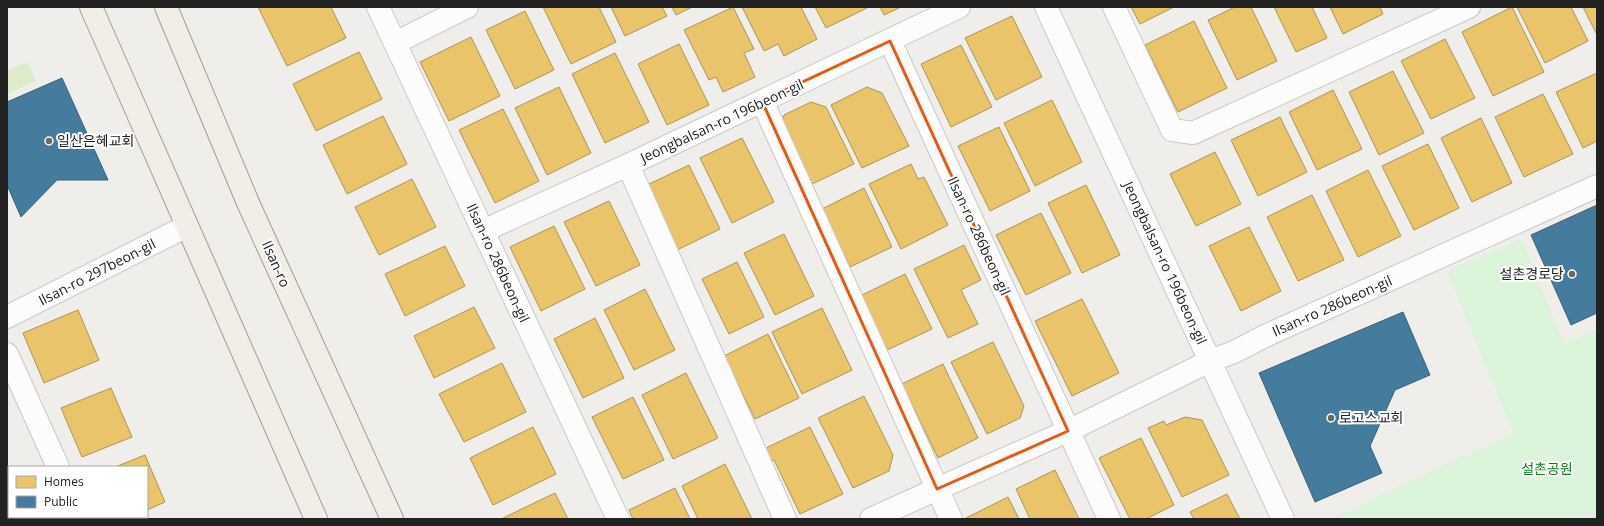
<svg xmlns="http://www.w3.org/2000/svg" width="1604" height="526" viewBox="0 0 1604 526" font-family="'Open Sans','Noto Sans KR',sans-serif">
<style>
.grass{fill:#dceccb}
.park{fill:#dbf4da}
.homes{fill:#e9c46a;stroke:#ad9354}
.public{fill:#457b9d;stroke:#3a6078}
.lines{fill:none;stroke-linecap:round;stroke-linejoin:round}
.minor-casing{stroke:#c9c8c7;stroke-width:24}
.major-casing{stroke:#a79d87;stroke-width:24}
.minor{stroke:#fdfcfc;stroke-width:22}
.major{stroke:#f2ede7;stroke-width:22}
.marked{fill:none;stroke:#e8590c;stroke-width:3;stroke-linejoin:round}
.poi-dot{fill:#6a6968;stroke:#fff;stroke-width:1.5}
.labels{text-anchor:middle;stroke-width:4;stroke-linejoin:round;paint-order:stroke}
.street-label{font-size:14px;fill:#222;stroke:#fff}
.poi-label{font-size:14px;fill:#222;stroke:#fff;text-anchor:start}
.park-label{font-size:14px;fill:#0e821a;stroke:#fff}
</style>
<rect width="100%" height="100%" fill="#f0eeeb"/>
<!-- grass -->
<path class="grass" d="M 28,62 L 36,81 L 7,94 L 7,71 Z"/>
<!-- park -->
<path class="park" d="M 1522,239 L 1564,344 L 1597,329 L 1597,519 L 1330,519 L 1513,433 L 1447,271 Z"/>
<!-- homes -->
<path class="homes" d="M 258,7 L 331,7 L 346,38 L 287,66 Z
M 543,7 L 599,7 L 616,42 L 571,64 Z
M 611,7 L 662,7 L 667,16 L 625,36 Z
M 672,7 L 692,7 L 676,15 Z
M 733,7 L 754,49 L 744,53 L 755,77 L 723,92 L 716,77 L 709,80 L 684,30 Z
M 742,7 L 801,7 L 817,39 L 784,56 L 778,44 L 764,51 Z
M 815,7 L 869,7 L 826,28 Z
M 880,7 L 901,7 L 884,15 Z
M 1131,7 L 1174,7 L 1140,24 Z
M 1235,7 L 1251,7 L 1277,61 L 1237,80 L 1208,20 Z
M 1274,7 L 1312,7 L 1327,38 L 1296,52 Z
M 1330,7 L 1380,7 L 1383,14 L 1343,34 Z
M 1512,7 L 1544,72 L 1493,96 L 1462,32 Z
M 1517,7 L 1571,7 L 1588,41 L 1545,63 Z
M 1583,7 L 1597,7 L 1597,35 Z
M 525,11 L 554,70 L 515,89 L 486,30 Z
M 1012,16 L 1042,77 L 996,100 L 965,38 Z
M 1194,21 L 1227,88 L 1178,112 L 1145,45 Z
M 471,37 L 500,96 L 449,121 L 420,62 Z
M 1445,39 L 1475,98 L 1431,119 L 1401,61 Z
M 679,44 L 709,105 L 667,125 L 638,64 Z
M 961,45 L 992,107 L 951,127 L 921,64 Z
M 359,52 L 382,99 L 316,131 L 293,84 Z
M 615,53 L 649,122 L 605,143 L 572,74 Z
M 1393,71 L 1424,133 L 1379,155 L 1349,92 Z
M 1597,73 L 1597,141 L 1583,148 L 1556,92 Z
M 559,87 L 591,153 L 547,175 L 515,108 Z
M 867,87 L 882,93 L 909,146 L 862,168 L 831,105 Z
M 1333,90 L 1362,149 L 1317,170 L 1289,112 Z
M 1543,94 L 1573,154 L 1524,177 L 1495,117 Z
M 1052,100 L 1082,162 L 1035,186 L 1004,123 Z
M 811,102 L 826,107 L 854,164 L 808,186 L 779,128 L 784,115 Z
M 503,109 L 539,181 L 495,203 L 459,130 Z
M 383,116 L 407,164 L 347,194 L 323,145 Z
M 1280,117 L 1307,172 L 1258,196 L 1231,140 Z
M 1481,118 L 1512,183 L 1472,202 L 1441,138 Z
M 999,127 L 1030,191 L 990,211 L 958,146 Z
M 742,138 L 774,202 L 732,223 L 700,158 Z
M 1428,144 L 1459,208 L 1414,230 L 1382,166 Z
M 1215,152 L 1241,204 L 1196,226 L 1170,174 Z
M 911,164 L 918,179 L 924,177 L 948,225 L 901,249 L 869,184 Z
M 689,165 L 720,229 L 677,250 L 645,186 Z
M 1368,170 L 1401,236 L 1358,257 L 1326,191 Z
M 412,179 L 436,227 L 379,255 L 355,207 Z
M 1086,185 L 1120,255 L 1082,273 L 1048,203 Z
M 864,188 L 892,247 L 850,267 L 822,209 Z
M 1312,195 L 1344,260 L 1298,281 L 1267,217 Z
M 609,201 L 640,265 L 596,286 L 564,222 Z
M 1041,213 L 1071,273 L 1026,295 L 996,235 Z
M 554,226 L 585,289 L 541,311 L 510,247 Z
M 1249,227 L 1281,291 L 1241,311 L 1209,246 Z
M 784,234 L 814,296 L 775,315 L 744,253 Z
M 964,245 L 981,280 L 961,290 L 978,324 L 948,338 L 914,269 Z
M 445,246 L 465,286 L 405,316 L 385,274 Z
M 737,262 L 764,317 L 729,334 L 702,279 Z
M 905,274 L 932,329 L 885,351 L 858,297 Z
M 645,289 L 675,350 L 634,370 L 604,310 Z
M 1082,299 L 1119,373 L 1072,396 L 1035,321 Z
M 474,307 L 495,348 L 434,378 L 414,336 Z
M 822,308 L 852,370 L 802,394 L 772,332 Z
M 78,310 L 99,360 L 44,383 L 23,333 Z
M 595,318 L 624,378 L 583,398 L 554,339 Z
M 768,334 L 799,398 L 755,419 L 724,356 Z
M 993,342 L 1024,406 L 1020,418 L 987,434 L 951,362 Z
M 502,363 L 526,412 L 464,442 L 439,394 Z
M 943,364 L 978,438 L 938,458 L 902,384 Z
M 686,373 L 718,438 L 673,459 L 642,395 Z
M 111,388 L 132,437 L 82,457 L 61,408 Z
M 864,396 L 893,455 L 889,471 L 853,488 L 818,418 Z
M 633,397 L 664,460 L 623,479 L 592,417 Z
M 1185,417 L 1202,420 L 1229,475 L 1182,497 L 1148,428 L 1164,421 L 1166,425 Z
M 533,427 L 556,474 L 493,505 L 470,458 Z
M 810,427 L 843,494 L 800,514 L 774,460 L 768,461 L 764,451 L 768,447 Z
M 1141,438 L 1174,505 L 1146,519 L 1130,519 L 1099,458 Z
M 145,455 L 165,502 L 147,510 L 147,467 L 115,467 Z
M 725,464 L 752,519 L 698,519 L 682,486 Z
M 1055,470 L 1079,519 L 1030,519 L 1016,489 Z
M 675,488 L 690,519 L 633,519 L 629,510 Z
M 555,493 L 568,519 L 501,519 Z
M 1227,494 L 1240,519 L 1194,519 L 1190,512 Z
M 1008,497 L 1019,519 L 964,519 Z
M 7,504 L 9,504 L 9,517 L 45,517 L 45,519 L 7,519 Z
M 110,517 L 130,517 L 126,519 L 111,519 Z"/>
<!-- public -->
<path class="public" d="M 62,78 L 108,180 L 57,180 L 21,217 L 7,185 L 7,102 Z
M 1597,205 L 1597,313 L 1571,325 L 1531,235 Z
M 1403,312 L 1430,375 L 1395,390 L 1370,446 L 1382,473 L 1315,502 L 1259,373 Z"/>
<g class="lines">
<defs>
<path id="minor" d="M 378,7 L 618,519
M 1046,7 L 1283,519
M 1114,7 L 1172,130 L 1193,133 L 1469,7
M 890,41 L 1109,519
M 395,43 L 467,7
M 762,101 L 951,519
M 628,165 L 785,519
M 483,231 L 628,165 L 959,7
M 7,317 L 187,226
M 7,354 L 58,467
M 81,517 L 82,519
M 871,519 L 937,489 L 1068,431 L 1210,361 L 1234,352 L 1265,336 L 1597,186"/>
<path id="major" d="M 91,7 L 316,519
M 166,7 L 249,205 L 392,519"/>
</defs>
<!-- minor casing -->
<use href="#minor" class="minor-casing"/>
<!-- major casing -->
<use href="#major" class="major-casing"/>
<!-- minor -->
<use href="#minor" class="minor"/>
<!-- major -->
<use href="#major" class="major"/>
</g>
<!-- marked area -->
<path class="marked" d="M 890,41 L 1068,431 L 937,489 L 762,101 Z"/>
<!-- markers -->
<g class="poi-dot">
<circle cx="49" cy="141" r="4"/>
<circle cx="1572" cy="274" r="4"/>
<circle cx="1331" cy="418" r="4"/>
</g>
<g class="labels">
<!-- street labels -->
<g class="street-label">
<text transform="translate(722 121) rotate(-25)" y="5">Jeongbalsan-ro 196beon-gil</text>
<text transform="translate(979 236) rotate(65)" y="5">Ilsan-ro 286beon-gil</text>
<text transform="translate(498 263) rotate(65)" y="5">Ilsan-ro 286beon-gil</text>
<text transform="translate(1165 263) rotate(65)" y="5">Jeongbalsan-ro 196beon-gil</text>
<text transform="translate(276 264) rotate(66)" y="5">Ilsan-ro</text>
<text transform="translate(97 272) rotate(-27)" y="5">Ilsan-ro 297beon-gil</text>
<text transform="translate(1332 306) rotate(-24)" y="5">Ilsan-ro 286beon-gil</text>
</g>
<!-- poi labels -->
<g class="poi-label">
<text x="57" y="146">일산은혜교회</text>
<text x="1564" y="279" text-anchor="end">설촌경로당</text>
<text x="1339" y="423">로고스교회</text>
</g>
<!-- park labels -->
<g class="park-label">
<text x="1547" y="474">설촌공원</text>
</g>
</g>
<!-- border -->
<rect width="1604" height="526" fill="none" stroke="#222222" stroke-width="16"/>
<!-- legend -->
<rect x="8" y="466" width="140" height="52" fill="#ffffff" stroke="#a7a7a7"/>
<rect x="16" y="476" width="20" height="12" fill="#e9c46a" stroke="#a7a7a7"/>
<text x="44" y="486" font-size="12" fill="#222222">Homes</text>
<rect x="16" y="496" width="20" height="12" fill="#457b9d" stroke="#a7a7a7"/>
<text x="44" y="506" font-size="12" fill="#222222">Public</text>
</svg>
